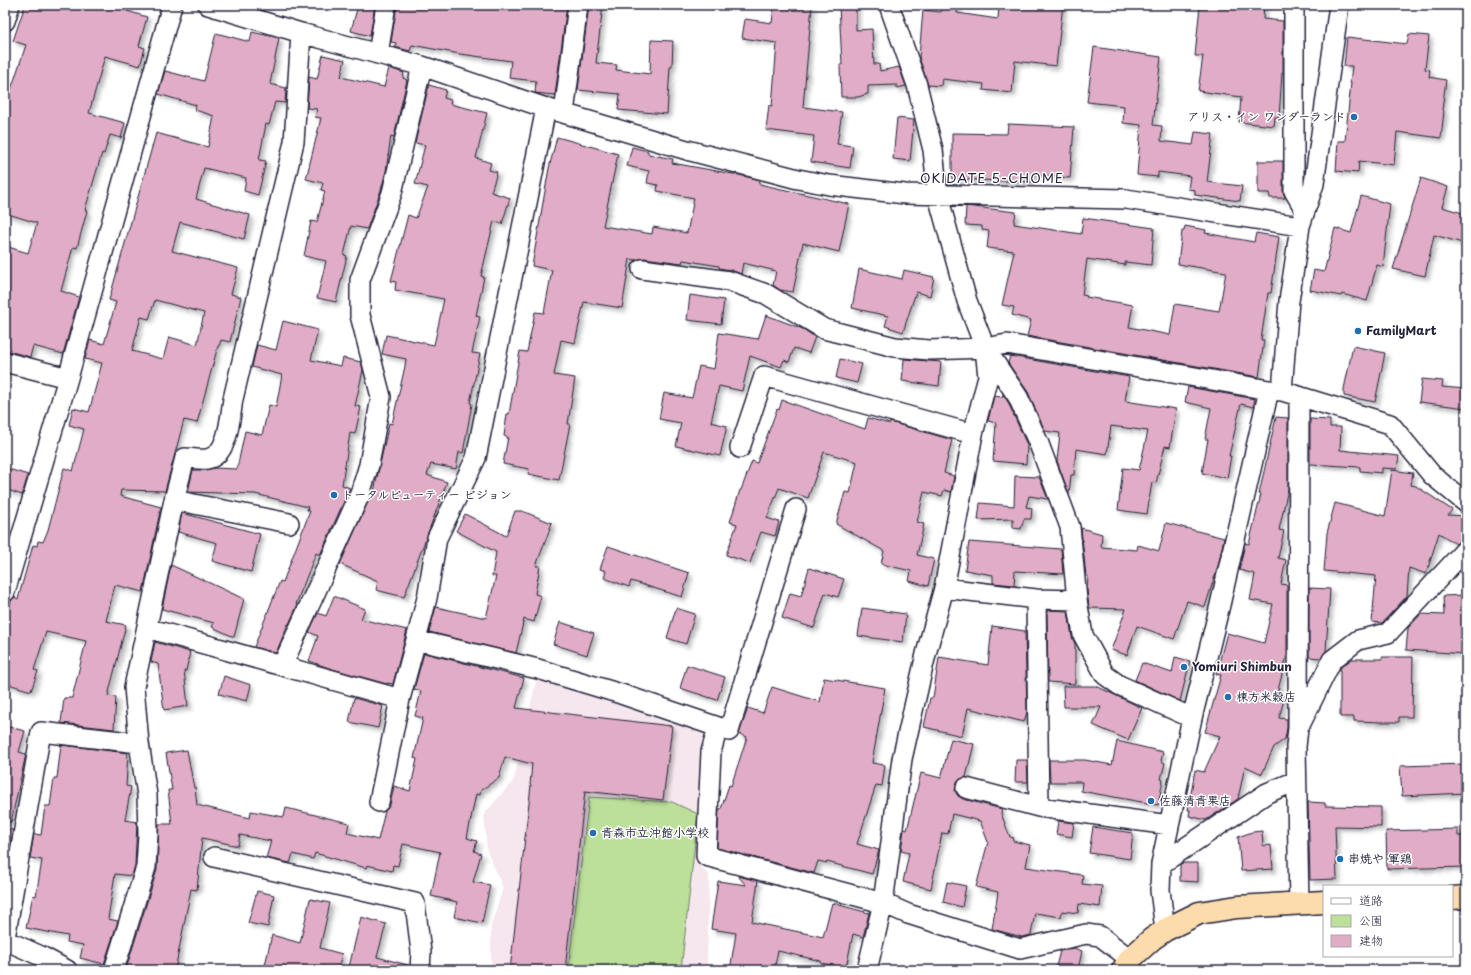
<svg xmlns="http://www.w3.org/2000/svg" width="1471" height="975" viewBox="0 0 1471 975" font-family="'Playpen Sans','Klee One',sans-serif">
<style>
.built{fill:#f6e6ee}
.green{fill:#bcdf99;stroke:#6f806a}
.building{fill:#e1acc5;stroke:#22223b;fill-rule:evenodd;filter:url(#shadow)}
.lines{fill:none;stroke-linecap:round;stroke-linejoin:round}
.minor-casing{stroke:#22223b;stroke-width:22}
.trunk-casing{stroke:#22223b;stroke-width:25}
.minor{stroke:#fff;stroke-width:19}
.trunk{stroke:#fcdcac;stroke-width:22}
.poi-dot{fill:#1f6fb2;stroke:#fff;stroke-width:1.5}
.labels{text-anchor:middle;stroke-width:3;stroke-linejoin:round;paint-order:stroke}
.poi-label{font-size:12px;font-weight:bold;fill:#22223b;stroke:#fff;text-anchor:start}
.neighbourhood-label{font-size:13px;letter-spacing:1px;fill:#22223b;stroke:#fff}
</style>
<defs>
<filter id="shadow"><feDropShadow dx="3.5" dy="3.5" stdDeviation="2" flood-color="#0004"/></filter>
</defs>
<rect width="100%" height="100%" fill="#fff"/>
<filter id="ink" filterUnits="userSpaceOnUse"><feTurbulence type="fractalNoise" baseFrequency=".025" numOctaves="2"/><feDisplacementMap in="SourceGraphic" scale="8" xChannelSelector="R" yChannelSelector="G"/><feConvolveMatrix kernelMatrix="1 2 1 2 8 2 1 2 1" color-interpolation-filters="sRGB"/></filter>
<g filter="url(#ink)">
<!-- built -->
<path class="built" d="M 537,676 L 704,728 L 700,866 L 709,875 L 707,970 L 491,970 L 491,926 L 503,888 L 487,851 L 484,814 L 514,780 Z"/>
<!-- green -->
<path class="green" d="M 589,797 L 672,802 L 698,814 L 681,970 L 568,970 Z"/>
<!-- building -->
<path class="building" d="M 25,5 L 129,5 L 127,11 L 147,17 L 139,46 L 145,48 L 140,66 L 105,56 L 89,113 L 125,123 L 121,138 L 110,135 L 104,154 L 102,153 L 85,210 L 87,211 L 77,248 L 73,247 L 61,291 L 79,297 L 63,354 L 33,346 L 30,357 L 5,350 L 5,246 L 28,253 L 37,223 L 5,213 L 5,107 L 26,45 L 13,41 Z
M 358,5 L 375,5 L 370,36 L 351,31 Z
M 397,5 L 567,5 L 555,95 L 535,93 L 536,81 L 509,78 L 511,61 L 460,54 L 412,45 L 410,51 L 395,47 L 396,43 L 391,42 Z
M 589,5 L 603,5 L 596,63 L 617,65 L 616,70 L 650,74 L 651,40 L 673,41 L 672,67 L 670,67 L 667,114 L 618,110 L 620,94 L 578,90 Z
M 774,5 L 812,5 L 803,107 L 842,112 L 837,144 L 853,146 L 850,168 L 811,162 L 814,136 L 766,130 L 769,105 L 772,106 L 777,43 L 742,38 L 745,19 L 772,23 Z
M 839,5 L 856,5 L 856,30 L 872,29 L 874,64 L 879,64 L 880,71 L 899,67 L 906,86 L 897,88 L 897,85 L 868,86 L 868,94 L 858,97 L 841,97 L 840,65 L 842,65 Z
M 942,5 L 958,5 L 957,13 L 998,19 L 999,5 L 1063,5 L 1056,66 L 1015,61 L 1012,93 L 983,90 L 984,84 L 942,79 L 941,86 L 928,85 L 919,57 L 923,10 L 941,12 Z
M 1200,5 L 1264,5 L 1263,19 L 1283,21 L 1283,73 L 1282,73 L 1279,118 L 1275,117 L 1274,126 L 1239,122 L 1241,97 L 1198,91 L 1203,56 L 1195,56 Z
M 252,32 L 279,38 L 270,84 L 286,88 L 285,103 L 275,102 L 269,125 L 266,124 L 259,160 L 266,161 L 258,195 L 244,191 L 246,178 L 204,168 L 196,199 L 250,215 L 244,239 L 180,222 L 172,251 L 238,268 L 231,294 L 241,297 L 230,342 L 221,340 L 219,346 L 218,346 L 197,423 L 184,420 L 165,491 L 121,490 L 120,496 L 161,507 L 143,592 L 115,585 L 106,621 L 126,625 L 108,696 L 116,697 L 114,729 L 61,723 L 64,698 L 72,698 L 86,641 L 46,632 L 34,670 L 38,671 L 31,691 L 5,683 L 5,619 L 11,601 L 14,597 L 18,599 L 33,545 L 37,546 L 38,541 L 43,542 L 48,530 L 64,468 L 73,471 L 84,429 L 69,425 L 73,408 L 89,412 L 102,363 L 85,359 L 90,340 L 104,344 L 116,302 L 109,300 L 156,133 L 208,147 L 214,116 L 195,110 L 196,105 L 158,94 L 165,71 L 204,81 L 216,33 L 250,42 ZM 155,300 L 204,313 L 197,345 L 169,337 L 163,359 L 132,351 L 141,317 L 149,319 Z
M 1409,34 L 1429,36 L 1425,69 L 1430,70 L 1429,77 L 1446,80 L 1442,110 L 1444,111 L 1441,138 L 1397,132 L 1394,165 L 1359,161 L 1358,173 L 1336,171 L 1338,141 L 1345,141 L 1351,83 L 1350,83 L 1352,66 L 1344,66 L 1347,37 L 1407,44 Z
M 1094,47 L 1161,57 L 1153,125 L 1162,126 L 1161,141 L 1193,145 L 1195,132 L 1213,134 L 1207,182 L 1242,186 L 1240,201 L 1195,195 L 1195,190 L 1188,189 L 1190,176 L 1158,172 L 1158,177 L 1137,175 L 1141,125 L 1123,123 L 1124,106 L 1087,102 Z
M 323,55 L 345,60 L 341,77 L 384,87 L 389,68 L 404,73 L 403,78 L 407,80 L 394,137 L 391,136 L 386,171 L 381,190 L 367,229 L 351,226 L 344,255 L 347,256 L 336,302 L 317,298 L 326,261 L 304,256 L 311,221 L 317,222 L 325,191 L 321,190 L 323,183 L 306,179 L 321,118 L 315,117 L 317,109 L 307,108 L 309,77 L 317,79 Z
M 429,85 L 446,90 L 444,98 L 451,100 L 450,104 L 487,113 L 476,158 L 491,163 L 489,170 L 497,172 L 491,192 L 510,198 L 502,224 L 494,221 L 481,276 L 484,277 L 476,316 L 480,317 L 472,353 L 480,354 L 470,403 L 472,404 L 463,453 L 459,452 L 456,469 L 431,464 L 427,475 L 447,482 L 404,597 L 376,590 L 378,581 L 340,564 L 371,495 L 373,496 L 389,423 L 392,424 L 405,366 L 406,359 L 382,354 L 386,335 L 434,345 L 444,299 L 395,290 L 396,282 L 391,281 L 408,215 L 416,218 L 428,187 L 415,184 L 425,145 L 415,143 Z
M 897,118 L 914,120 L 910,161 L 893,159 Z
M 1008,124 L 1074,127 L 1070,178 L 1032,175 L 1032,182 L 952,179 L 952,133 L 1007,134 Z
M 557,137 L 618,154 L 603,226 L 652,234 L 653,227 L 687,233 L 694,198 L 657,191 L 658,185 L 647,183 L 649,171 L 627,166 L 632,147 L 648,151 L 648,154 L 673,159 L 672,163 L 739,175 L 760,180 L 759,184 L 849,204 L 839,252 L 803,243 L 793,292 L 780,290 L 773,285 L 776,271 L 743,263 L 741,274 L 731,270 L 719,268 L 719,266 L 683,260 L 682,263 L 644,258 L 636,260 L 630,259 L 622,308 L 584,302 L 575,343 L 561,340 L 554,375 L 575,378 L 568,424 L 570,424 L 559,480 L 528,474 L 529,469 L 503,464 L 508,437 L 504,436 L 507,414 L 509,414 L 520,351 L 527,352 L 535,312 L 544,313 L 552,270 L 532,266 L 549,168 Z
M 1258,161 L 1283,161 L 1283,191 L 1285,198 L 1270,198 L 1269,193 L 1258,193 Z
M 1421,178 L 1448,187 L 1442,207 L 1466,214 L 1466,244 L 1434,235 L 1425,276 L 1393,269 Z
M 1361,196 L 1390,204 L 1383,267 L 1377,265 L 1367,301 L 1342,294 L 1341,296 L 1310,290 L 1314,270 L 1324,272 L 1335,228 L 1351,233 Z
M 966,206 L 1016,212 L 1014,224 L 1081,234 L 1083,218 L 1154,228 L 1151,265 L 1125,262 L 1125,265 L 1087,259 L 1082,295 L 1087,296 L 1086,297 L 1133,305 L 1129,327 L 1170,335 L 1175,304 L 1219,311 L 1226,272 L 1178,264 L 1182,231 L 1184,231 L 1185,226 L 1206,230 L 1205,233 L 1254,242 L 1256,233 L 1279,237 L 1271,293 L 1268,293 L 1261,340 L 1264,340 L 1259,377 L 1027,336 L 1031,320 L 1012,315 L 1014,307 L 1002,305 L 1014,251 L 987,248 L 989,231 L 982,230 L 982,226 L 965,225 Z
M 859,269 L 902,279 L 904,270 L 934,277 L 930,296 L 916,292 L 903,332 L 885,326 L 888,316 L 852,308 Z
M 690,295 L 724,300 L 721,324 L 687,320 Z
M 766,315 L 803,329 L 815,337 L 809,353 L 794,348 L 789,362 L 784,360 L 781,367 L 750,356 L 742,391 L 719,386 L 711,422 L 727,426 L 720,456 L 676,446 L 681,423 L 659,419 L 664,393 L 692,398 L 699,366 L 714,369 L 719,333 L 758,339 Z
M 283,321 L 318,330 L 311,360 L 341,366 L 343,358 L 361,362 L 363,370 L 355,406 L 361,407 L 355,434 L 350,433 L 342,485 L 350,488 L 320,555 L 316,553 L 296,604 L 298,604 L 289,624 L 288,624 L 276,653 L 254,647 L 280,581 L 283,582 L 310,511 L 307,510 L 308,507 L 255,494 L 188,492 L 193,470 L 205,470 L 214,468 L 237,469 L 245,431 L 262,435 L 269,405 L 276,407 L 282,375 L 252,367 L 257,345 L 276,350 Z
M 1353,346 L 1385,353 L 1375,402 L 1344,396 L 1344,389 Z
M 1010,356 L 1129,377 L 1125,401 L 1176,409 L 1170,447 L 1165,446 L 1156,483 L 1152,482 L 1147,514 L 1118,510 L 1123,468 L 1139,470 L 1148,431 L 1111,426 L 1107,454 L 1076,449 L 1074,475 L 1071,475 L 1069,494 L 1057,461 L 1060,433 L 1045,431 L 1028,392 L 1008,363 Z
M 840,359 L 862,364 L 857,383 L 836,378 Z
M 904,359 L 941,362 L 939,386 L 902,381 Z
M 1422,379 L 1443,381 L 1442,387 L 1466,389 L 1466,408 L 1419,402 Z
M 1188,387 L 1255,399 L 1253,407 L 1241,404 L 1229,456 L 1231,456 L 1227,478 L 1202,473 L 1208,439 L 1205,439 L 1211,408 L 1185,402 Z
M 1003,394 L 1008,402 L 1027,445 L 1026,464 L 993,461 L 996,423 L 988,421 L 994,396 L 1002,397 Z
M 782,400 L 865,429 L 868,418 L 890,424 L 890,422 L 952,440 L 944,473 L 954,476 L 951,492 L 944,490 L 942,496 L 924,492 L 917,522 L 924,524 L 917,555 L 934,559 L 928,586 L 909,581 L 911,571 L 881,564 L 884,551 L 836,524 L 845,492 L 850,493 L 857,462 L 824,452 L 808,498 L 779,488 L 767,518 L 779,522 L 775,536 L 761,532 L 750,563 L 726,555 L 737,524 L 730,522 L 740,490 L 741,490 L 752,461 L 757,463 L 777,409 L 779,410 Z
M 1276,417 L 1288,418 L 1288,489 L 1279,530 L 1284,531 L 1278,558 L 1286,560 L 1281,584 L 1287,585 L 1287,655 L 1277,694 L 1285,696 L 1279,718 L 1287,719 L 1287,728 L 1285,739 L 1274,747 L 1262,774 L 1245,766 L 1238,799 L 1206,820 L 1189,816 L 1190,810 L 1188,810 L 1195,770 L 1204,772 L 1220,736 L 1205,732 L 1221,675 L 1216,674 L 1227,633 L 1264,643 L 1273,604 L 1250,600 L 1255,574 L 1239,570 L 1245,543 L 1249,544 L 1261,494 L 1259,494 Z
M 1310,419 L 1330,420 L 1330,427 L 1341,427 L 1340,450 L 1399,456 L 1397,469 L 1382,468 L 1382,473 L 1360,471 L 1360,467 L 1310,464 Z
M 5,468 L 28,475 L 22,495 L 5,489 Z
M 1392,470 L 1413,473 L 1411,485 L 1416,486 L 1452,510 L 1448,515 L 1466,516 L 1466,538 L 1462,539 L 1456,544 L 1439,533 L 1426,574 L 1409,568 L 1407,596 L 1382,623 L 1372,622 L 1376,576 L 1324,571 L 1327,533 L 1335,503 L 1385,516 Z
M 1015,476 L 1039,477 L 1048,499 L 1029,496 L 1026,507 L 1032,508 L 1031,519 L 1024,519 L 1021,529 L 1013,528 L 1013,519 L 978,520 L 980,503 L 1014,506 Z
M 515,511 L 522,511 L 552,523 L 536,566 L 540,566 L 535,594 L 541,596 L 534,622 L 524,619 L 516,653 L 429,632 L 436,607 L 486,618 L 496,576 L 492,576 L 496,552 L 456,531 L 465,514 L 506,536 Z
M 182,513 L 260,534 L 251,572 L 212,561 L 217,543 L 178,532 Z
M 1166,523 L 1224,538 L 1218,566 L 1205,607 L 1187,601 L 1174,639 L 1137,626 L 1127,655 L 1111,650 L 1126,609 L 1089,608 L 1087,590 L 1088,576 L 1086,576 L 1081,528 L 1102,534 L 1101,547 L 1137,550 L 1138,545 L 1159,551 Z
M 969,542 L 1061,549 L 1063,574 L 1015,571 L 1014,585 L 993,583 L 993,575 L 965,570 Z
M 608,546 L 689,573 L 682,597 L 631,581 L 629,587 L 604,578 L 606,571 L 600,569 Z
M 171,565 L 244,599 L 234,637 L 212,627 L 214,623 L 162,609 Z
M 809,568 L 844,579 L 838,597 L 825,593 L 814,628 L 782,618 L 790,593 L 801,596 Z
M 1309,588 L 1330,589 L 1326,651 L 1321,658 L 1309,657 Z
M 1466,595 L 1466,654 L 1406,650 L 1408,628 L 1421,614 L 1444,615 L 1443,596 Z
M 334,596 L 365,609 L 361,619 L 407,630 L 393,684 L 387,683 L 387,684 L 329,668 L 309,661 L 318,636 L 309,632 L 318,613 L 326,616 Z
M 676,608 L 695,614 L 686,644 L 667,638 Z
M 862,608 L 906,614 L 903,642 L 858,636 Z
M 1047,610 L 1068,611 L 1072,637 L 1075,644 L 1075,684 L 1048,682 Z
M 560,622 L 594,633 L 587,655 L 553,644 Z
M 992,626 L 1025,631 L 1027,712 L 1024,722 L 968,708 L 962,736 L 924,727 L 930,698 L 933,698 L 939,657 L 988,665 Z
M 155,642 L 190,652 L 186,671 L 184,670 L 188,706 L 164,710 L 158,664 L 151,662 Z
M 424,653 L 524,678 L 516,708 L 672,726 L 663,800 L 585,791 L 565,970 L 510,970 L 531,785 L 530,785 L 532,764 L 505,757 L 499,778 L 481,790 L 480,795 L 476,794 L 467,838 L 477,841 L 474,851 L 481,854 L 473,882 L 490,885 L 482,923 L 454,917 L 457,902 L 431,896 L 440,852 L 403,844 L 398,866 L 393,865 L 392,871 L 367,865 L 366,868 L 315,853 L 313,859 L 293,854 L 290,863 L 266,858 L 271,841 L 240,835 L 238,846 L 202,838 L 197,890 L 191,889 L 175,970 L 131,970 L 126,969 L 157,870 L 159,824 L 172,824 L 168,790 L 172,790 L 166,753 L 187,750 L 194,788 L 195,787 L 197,805 L 250,818 L 251,811 L 284,817 L 286,808 L 349,823 L 347,833 L 378,840 L 385,811 L 390,805 L 394,786 L 410,791 L 417,759 L 414,758 L 423,718 L 415,716 L 421,691 L 414,689 Z
M 1175,657 L 1190,661 L 1180,701 L 1135,680 L 1142,663 L 1172,673 Z
M 1382,657 L 1413,657 L 1412,717 L 1399,717 L 1399,722 L 1382,722 L 1354,721 L 1354,717 L 1340,717 L 1340,670 L 1341,667 L 1352,659 L 1382,659 Z
M 687,665 L 725,677 L 717,700 L 680,688 Z
M 224,676 L 251,685 L 247,701 L 219,694 Z
M 824,678 L 885,688 L 872,763 L 885,765 L 882,786 L 876,785 L 857,844 L 879,850 L 872,874 L 827,862 L 827,863 L 818,861 L 814,873 L 717,848 L 719,809 L 721,809 L 729,785 L 731,786 L 747,737 L 739,734 L 748,708 L 763,713 L 772,687 L 820,702 Z
M 1063,686 L 1096,686 L 1142,708 L 1128,740 L 1093,725 L 1101,707 L 1064,707 Z
M 354,698 L 383,706 L 378,728 L 349,722 Z
M 5,726 L 25,731 L 19,752 L 26,754 L 11,822 L 5,821 Z
M 951,739 L 974,744 L 966,777 L 958,780 L 956,785 L 955,791 L 958,796 L 963,799 L 1002,809 L 1001,813 L 1010,837 L 1014,838 L 1013,841 L 1030,845 L 1026,867 L 1083,875 L 1082,884 L 1102,886 L 1100,907 L 1079,904 L 1078,913 L 1062,911 L 1061,917 L 1035,913 L 1031,935 L 1022,937 L 992,929 L 998,892 L 976,887 L 988,842 L 980,821 L 952,814 L 948,834 L 942,833 L 931,889 L 903,882 L 909,853 L 901,851 L 904,829 L 907,830 L 921,773 L 941,778 Z
M 1117,741 L 1163,752 L 1161,761 L 1165,763 L 1161,779 L 1163,780 L 1158,805 L 1081,791 L 1082,782 L 1050,782 L 1049,760 L 1085,760 L 1112,765 Z
M 61,745 L 128,753 L 126,786 L 131,787 L 125,820 L 137,822 L 135,865 L 132,876 L 115,874 L 108,919 L 118,921 L 104,964 L 80,958 L 83,945 L 67,942 L 68,936 L 26,928 L 33,895 L 36,896 L 42,860 L 30,858 L 34,834 L 41,835 L 45,806 L 50,806 L 54,778 L 57,778 Z
M 1016,760 L 1027,760 L 1028,782 L 1015,782 Z
M 1466,764 L 1466,793 L 1402,796 L 1400,766 Z
M 1308,802 L 1325,803 L 1325,806 L 1381,807 L 1381,827 L 1335,826 L 1337,879 L 1310,880 Z
M 1058,821 L 1074,823 L 1072,837 L 1056,834 Z
M 1093,827 L 1133,833 L 1130,859 L 1089,853 Z
M 5,828 L 13,830 L 9,854 L 5,853 Z
M 1458,829 L 1458,836 L 1464,836 L 1465,867 L 1387,869 L 1386,831 Z
M 1262,831 L 1263,846 L 1271,845 L 1273,869 L 1241,871 L 1238,837 L 1252,832 Z
M 1183,863 L 1198,863 L 1198,882 L 1180,881 L 1180,864 Z
M 738,876 L 758,881 L 752,922 L 823,937 L 832,903 L 869,913 L 863,937 L 853,934 L 846,968 L 821,963 L 821,961 L 778,951 L 774,970 L 730,970 L 736,933 L 711,929 L 718,881 L 746,885 Z
M 947,882 L 966,886 L 962,907 L 943,902 Z
M 257,891 L 274,895 L 268,927 L 248,923 Z
M 310,899 L 330,903 L 320,948 L 342,954 L 338,970 L 284,970 L 265,965 L 272,935 L 300,943 Z
M 361,917 L 386,924 L 377,957 L 408,965 L 407,970 L 361,970 L 349,967 Z
M 1074,948 L 1082,951 L 1078,970 L 1055,970 L 1060,951 Z"/>
<g class="lines">
<defs>
<path id="minor" d="M 208,5 L 301,33 L 422,66 L 546,108 L 687,150 L 798,179 L 829,185 L 905,194 L 1126,199 L 1300,226
M 1294,5 L 1294,191 L 1305,210
M 5,21 L 10,5
M 378,54 L 386,5
M 546,108 L 476,458 L 437,538 L 427,598 L 416,640 L 538,669 L 621,694 L 718,727 L 711,752 L 706,856 L 883,903 L 908,914 L 1020,949 L 1086,934 L 1100,936 L 1130,959
M 564,113 L 578,5
M 642,269 L 729,281 L 766,294 L 824,329 L 895,347 L 929,350 L 985,348 L 1007,344 L 1269,390
M 5,362 L 68,378
M 1282,391 L 1289,301 L 1295,261 L 1300,226 L 1314,184 L 1339,5
M 1299,396 L 1298,728 L 1296,747 L 1299,903
M 740,448 L 764,376 L 973,434
M 174,500 L 289,523
M 944,588 L 1036,599 L 1077,600 L 1070,527 L 1039,444 L 1018,397 L 987,351
M 5,592 L 68,378 L 172,5
M 1077,600 L 1083,635 L 1105,675 L 1119,685 L 1192,718
M 147,628 L 400,699
M 282,666 L 360,494 L 369,465 L 381,397 L 360,315 L 360,280 L 392,193 L 422,66
M 1301,723 L 1332,660 L 1358,640 L 1388,633 L 1466,549
M 718,727 L 729,731 L 796,509
M 966,788 L 1039,807 L 1036,599
M 379,802 L 400,699 L 416,640
M 1039,807 L 1169,825
M 214,857 L 415,903 L 421,952 L 420,970
M 1161,864 L 1267,793 L 1296,781
M 1165,930 L 1160,890 L 1161,864 L 1192,718 L 1220,605 L 1269,390 L 1282,391 L 1390,424 L 1432,475 L 1466,503
M 5,938 L 41,732 L 139,743
M 5,940 L 43,957 L 67,970
M 114,970 L 146,867 L 148,834 L 147,795 L 139,743 L 134,687 L 174,500 L 185,458 C 192,458 200,460 207,459 C 229,455 230,417 233,399 L 294,142 L 301,33
M 867,970 L 883,903 L 902,759 L 926,654 L 944,588 L 973,434 L 988,377 L 985,348 L 967,301 L 938,196 L 933,150 L 917,85 L 889,5"/>
<path id="trunk" d="M 1452,898 L 1466,897
M 1123,970 L 1130,959 L 1152,939 L 1165,930 L 1199,913 L 1237,907 L 1324,902"/>
</defs>
<!-- minor casing -->
<use href="#minor" class="minor-casing"/>
<!-- trunk casing -->
<use href="#trunk" class="trunk-casing"/>
<!-- minor -->
<use href="#minor" class="minor"/>
<!-- trunk -->
<use href="#trunk" class="trunk"/>
</g>
</g>
<!-- markers -->
<g class="poi-dot">
<circle cx="1354" cy="117" r="4"/>
<circle cx="1358" cy="331" r="4"/>
<circle cx="334" cy="495" r="4"/>
<circle cx="1184" cy="667" r="4"/>
<circle cx="1228" cy="697" r="4"/>
<circle cx="1151" cy="801" r="4"/>
<circle cx="593" cy="833" r="4"/>
<circle cx="1340" cy="859" r="4"/>
</g>
<g class="labels">
<!-- poi labels -->
<g class="poi-label">
<text x="1346" y="121" text-anchor="end">アリス・イン ワンダーランド</text>
<text x="1366" y="335">FamilyMart</text>
<text x="342" y="499">トータルビューティー ビジョン</text>
<text x="1192" y="671">Yomiuri Shimbun</text>
<text x="1236" y="701">棟方米穀店</text>
<text x="1159" y="805">佐藤清青果店</text>
<text x="601" y="837">青森市立沖館小学校</text>
<text x="1348" y="863">串焼や 軍鶏</text>
</g>
<!-- neighbourhood labels -->
<g class="neighbourhood-label">
<text x="992" y="183">OKIDATE 5-CHOME</text>
</g>
</g>
<!-- margin -->
<rect width="1471" height="975" fill="none" stroke="#fff" stroke-width="20"/>
<rect x="10" y="10" width="1451" height="955" fill="none" stroke="#22223b" stroke-width="1.5" filter="url(#ink)"/>
<!-- legend -->
<rect x="1323" y="885" width="130" height="72" fill="#ffffff" stroke="#a7a7b1"/>
<rect x="1331" y="898" width="20" height="6" fill="#ffffff" stroke="#a7a7b1"/>
<text x="1359" y="905" font-size="12" fill="#22223b">道路</text>
<rect x="1331" y="915" width="20" height="12" fill="#bcdf99" stroke="#a7a7b1"/>
<text x="1359" y="925" font-size="12" fill="#22223b">公園</text>
<rect x="1331" y="935" width="20" height="12" fill="#e1acc5" stroke="#a7a7b1"/>
<text x="1359" y="945" font-size="12" fill="#22223b">建物</text>
</svg>
